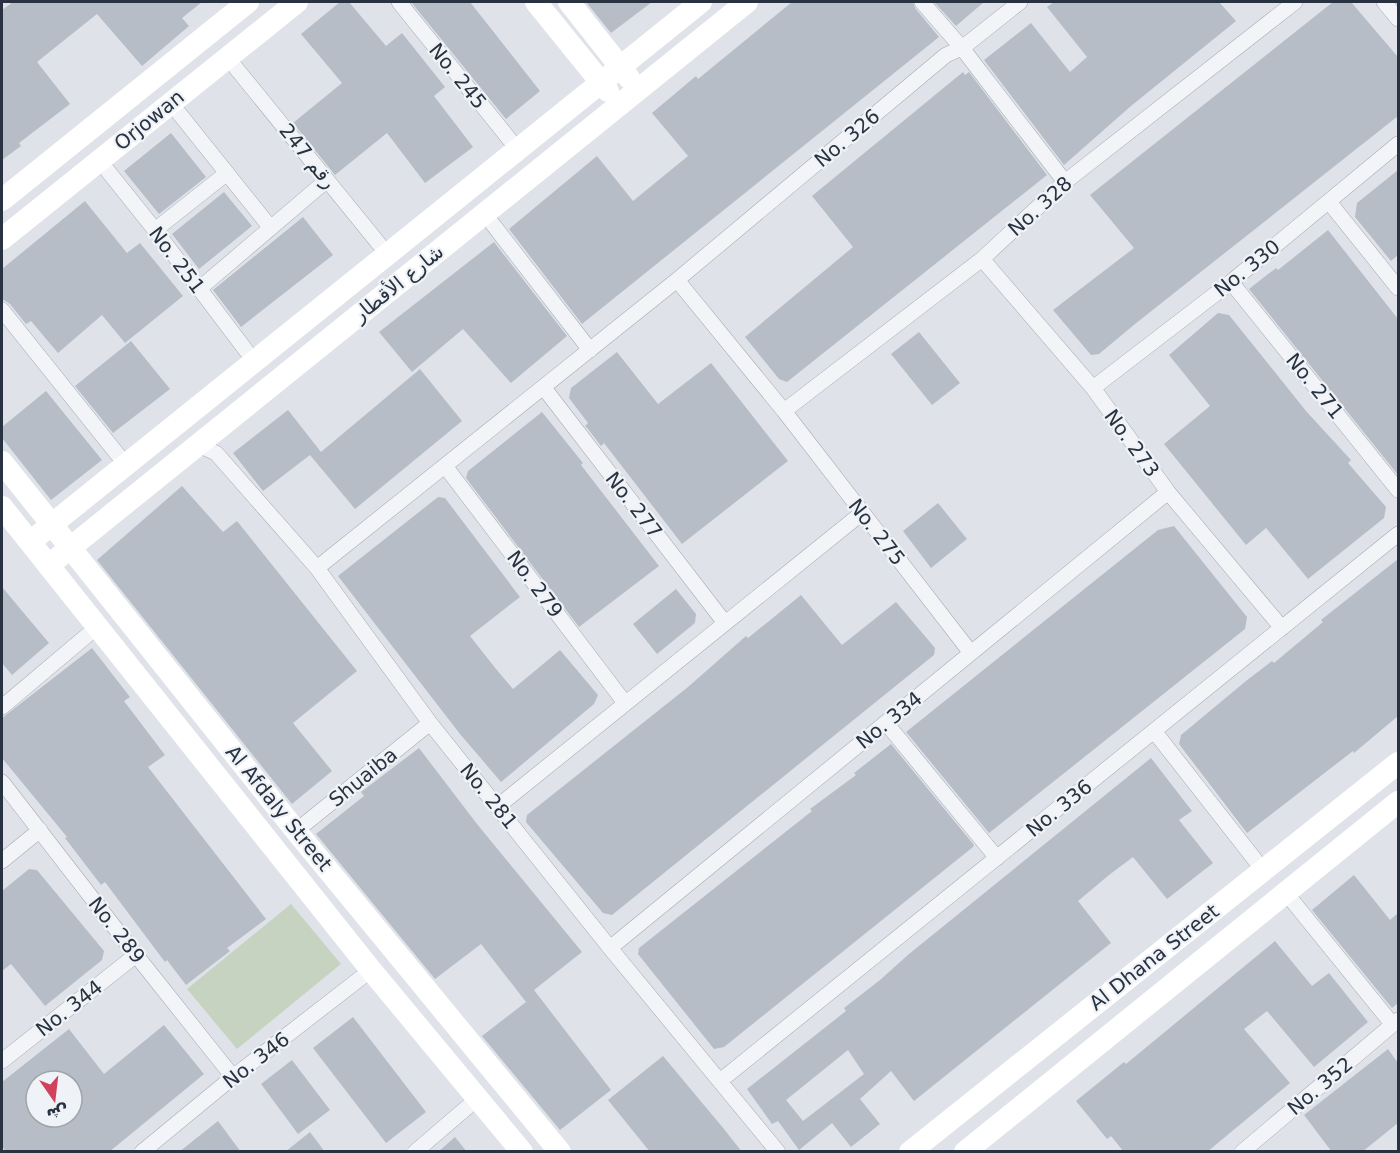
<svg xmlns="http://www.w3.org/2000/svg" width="1400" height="1153" viewBox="0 0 1400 1153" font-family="'DejaVu Sans','Noto Naskh Arabic',sans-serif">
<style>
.green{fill:#c6d3c0}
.building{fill:#b6bdc6;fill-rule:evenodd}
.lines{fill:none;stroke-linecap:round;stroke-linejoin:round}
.street-casing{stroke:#a4aab3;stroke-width:16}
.street{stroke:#f2f4f7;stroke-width:15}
.secondary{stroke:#fff;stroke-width:22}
.labels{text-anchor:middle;stroke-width:4.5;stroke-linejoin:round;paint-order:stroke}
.street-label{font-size:20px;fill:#283240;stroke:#eff2f6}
</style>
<rect width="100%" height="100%" fill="#dfe3e9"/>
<!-- green -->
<path class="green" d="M 291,904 L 341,964 L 237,1049 L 187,989 Z"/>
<!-- building -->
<path class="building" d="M 13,2 L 202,2 L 182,18 L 189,26 L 142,66 L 97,14 L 37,62 L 70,104 L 19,143 L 21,146 L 2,160 L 2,10 Z
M 340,2 L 349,2 L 386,46 L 402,33 L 445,87 L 434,96 L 473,147 L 425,183 L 387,133 L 335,175 L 293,123 L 342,83 L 301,34 Z
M 411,2 L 470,2 L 540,91 L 506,119 Z
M 586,2 L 652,2 L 611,33 Z
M 792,2 L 913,2 L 915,8 L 939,37 L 582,324 L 509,229 L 597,156 L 633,201 L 688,156 L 652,113 L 696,76 L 698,79 Z
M 934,2 L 984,2 L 956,26 Z
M 1054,2 L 1219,2 L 1236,21 L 1131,106 L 1064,165 L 984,60 L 1031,23 L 1070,72 L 1087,57 L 1047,7 Z
M 1333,2 L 1351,2 L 1398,57 L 1398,116 L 1135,324 L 1099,354 L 1091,355 L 1053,310 L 1134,248 L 1090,195 Z
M 963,72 L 965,75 L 969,72 L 1047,175 L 787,382 L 779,379 L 745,337 L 853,247 L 812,196 Z
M 171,133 L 206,177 L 159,214 L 124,171 Z
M 1398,170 L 1398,255 L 1391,261 L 1355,217 L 1357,203 Z
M 224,192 L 252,226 L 199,269 L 172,234 Z
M 85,201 L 127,253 L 140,243 L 183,296 L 125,343 L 102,315 L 58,353 L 31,321 L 26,324 L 10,304 L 2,299 L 2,269 Z
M 303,217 L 333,255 L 241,327 L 213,290 Z
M 1328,230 L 1398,319 L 1398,475 L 1249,289 L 1276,268 L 1278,270 Z
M 494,242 L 567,336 L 511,383 L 463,329 L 412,372 L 379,332 Z
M 1218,313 L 1229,315 L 1306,411 L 1351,460 L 1348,463 L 1386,507 L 1384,518 L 1308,579 L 1266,528 L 1246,545 L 1164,444 L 1210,406 L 1169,355 Z
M 919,332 L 960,383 L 932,405 L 891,354 Z
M 131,341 L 170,389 L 113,433 L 75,386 Z
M 617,352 L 658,404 L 711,363 L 788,461 L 682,544 L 604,443 L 601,446 L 588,429 L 585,426 L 588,423 L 569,398 L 571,388 Z
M 420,369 L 462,421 L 355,509 L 310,455 L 263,491 L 233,453 L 288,410 L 321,452 Z
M 46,391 L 102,460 L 51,500 L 2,438 L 2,427 Z
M 542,412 L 583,463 L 581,465 L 659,566 L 579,627 L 466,478 L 468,471 Z
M 182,486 L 223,532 L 237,521 L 357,671 L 293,723 L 332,771 L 292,804 L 97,560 Z
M 438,497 L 445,498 L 520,597 L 470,636 L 496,669 L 513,689 L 560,650 L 598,695 L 594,704 L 501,782 L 460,734 L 338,576 Z
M 938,503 L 967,539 L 931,568 L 903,531 Z
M 1174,526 L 1247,617 L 1245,629 L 989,833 L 906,732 L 1158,530 Z
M 1398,559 L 1398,716 L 1354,753 L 1353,751 L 1247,833 L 1179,744 L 1181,735 L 1246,681 L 1272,661 L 1274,663 L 1323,622 L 1321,620 Z
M 2,587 L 49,643 L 12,675 L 2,663 Z
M 676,589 L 696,614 L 695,623 L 657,654 L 633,624 Z
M 801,595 L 842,645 L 896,602 L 935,648 L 934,655 L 612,915 L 603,913 L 526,822 L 527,815 L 688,687 L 746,636 L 748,638 Z
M 92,648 L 130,697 L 124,701 L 165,755 L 148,767 L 266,919 L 227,948 L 230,951 L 186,985 L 167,960 L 165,962 L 105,882 L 101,885 L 65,838 L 67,837 L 2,758 L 2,718 Z
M 891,744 L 974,845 L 973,847 L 724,1047 L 714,1049 L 638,954 L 639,948 L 812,811 L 810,809 L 856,775 L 854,773 Z
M 419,748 L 477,824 L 582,952 L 534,990 L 611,1090 L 560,1130 L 482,1036 L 526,1002 L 481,944 L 435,979 L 316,834 L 364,796 L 361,792 Z
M 1151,758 L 1192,811 L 1179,820 L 1213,863 L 1167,899 L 1133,857 L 1109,875 L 1078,901 L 1111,943 L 914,1101 L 891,1071 L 860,1099 L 880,1124 L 851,1147 L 832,1123 L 799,1150 L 778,1121 L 772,1124 L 747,1089 L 846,1011 L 844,1008 L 880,980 L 909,954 ZM 848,1050 L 864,1074 L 803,1121 L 786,1100 Z
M 29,869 L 37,870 L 104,951 L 102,960 L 45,1006 L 11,964 L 2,971 L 2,891 Z
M 1354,875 L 1390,920 L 1398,913 L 1398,1003 L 1392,1008 L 1312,910 Z
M 1275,941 L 1312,986 L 1329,973 L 1368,1022 L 1314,1067 L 1267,1011 L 1244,1029 L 1290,1083 L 1207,1152 L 1124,1152 L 1111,1136 L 1107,1139 L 1076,1101 L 1124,1062 L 1126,1064 Z
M 353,1017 L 426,1112 L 386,1143 L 313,1048 Z
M 164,1025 L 204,1074 L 109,1152 L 6,1152 L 2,1146 L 2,1082 L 69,1029 L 104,1074 ZM 36,1081 L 72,1081 L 72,1117 L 36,1117 Z
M 1388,1049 L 1398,1063 L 1398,1123 L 1362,1152 L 1332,1152 L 1304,1115 Z
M 663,1056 L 724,1129 L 742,1152 L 650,1152 L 608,1100 Z
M 292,1060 L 330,1110 L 298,1134 L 261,1084 Z
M 218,1121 L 241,1152 L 179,1152 Z
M 310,1132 L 325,1152 L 285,1152 Z
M 455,1137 L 467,1152 L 438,1152 Z"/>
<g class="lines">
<defs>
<path id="street" d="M 399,2 L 518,150
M 922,2 L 962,48 L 1065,182
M 1384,2 L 1398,19
M 227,57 L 388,255
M 170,102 L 270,227
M 99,160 L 155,230 L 254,361
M 1329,202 L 1398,288
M 484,213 L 590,350
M 155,230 L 227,173
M 982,259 L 1093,388 L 1168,492 L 1282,628
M 677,280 L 784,411 L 971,653
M 1231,282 L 1398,490
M 199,289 L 327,180
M 2,310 L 126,465
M 544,388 L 725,623
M 1093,388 L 1231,282 L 1398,144
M 784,411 L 982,259 L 1065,182 L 1295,2
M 198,445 L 216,453 L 317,568 L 430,723 L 610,948 L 778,1152
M 445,466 L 625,703
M 317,568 L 677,280 L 946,55 L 962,48 L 1020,2
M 2,707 L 97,627
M 886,723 L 997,858
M 1154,731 L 1263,870
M 2,782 L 136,955 L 233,1077
M 497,807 L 862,513
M 296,831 L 430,723
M 2,861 L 40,830
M 1286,893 L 1393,1025
M 610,948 L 1168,492
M 2,1061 L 136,955
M 720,1081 L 1398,534
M 142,1152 L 233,1077 L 371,970
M 415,1152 L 478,1098
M 1242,1152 L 1398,1020"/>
</defs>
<!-- street casing -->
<use href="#street" class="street-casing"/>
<!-- street -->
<use href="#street" class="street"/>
<!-- secondary -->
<path class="secondary" d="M 536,2 L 608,91
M 569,2 L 629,78
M 2,200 L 248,2
M 2,239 L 297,2
M 2,462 L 296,831 L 560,1152
M 2,507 L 371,970 L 522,1152
M 30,542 L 701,2
M 49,565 L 747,2
M 910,1152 L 1398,763
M 965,1152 L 1398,802"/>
</g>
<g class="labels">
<!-- street labels -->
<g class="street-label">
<text transform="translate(458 76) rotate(51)" y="7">No. 245</text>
<text transform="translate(149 120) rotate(-39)" y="7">Orjowan</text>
<text transform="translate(847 138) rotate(-40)" y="7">No. 326</text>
<text transform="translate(308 156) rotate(51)" y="7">رقم 247</text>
<text transform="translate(1040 206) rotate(-42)" y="7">No. 328</text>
<text transform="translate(177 260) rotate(53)" y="7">No. 251</text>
<text transform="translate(1247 268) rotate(-39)" y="7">No. 330</text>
<text transform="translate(398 283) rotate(-39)" y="7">شارع الأقطار</text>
<text transform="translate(1315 386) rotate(51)" y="7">No. 271</text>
<text transform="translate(1132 443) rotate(54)" y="7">No. 273</text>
<text transform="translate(634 505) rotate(52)" y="7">No. 277</text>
<text transform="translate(877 532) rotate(52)" y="7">No. 275</text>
<text transform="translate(535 584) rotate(53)" y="7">No. 279</text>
<text transform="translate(889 720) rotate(-39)" y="7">No. 334</text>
<text transform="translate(363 777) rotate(-39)" y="7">Shuaiba</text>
<text transform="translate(489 796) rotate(51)" y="7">No. 281</text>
<text transform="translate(279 808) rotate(51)" y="7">Al Afdaly Street</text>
<text transform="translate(1059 808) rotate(-39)" y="7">No. 336</text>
<text transform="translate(117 930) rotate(52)" y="7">No. 289</text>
<text transform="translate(1154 957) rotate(-38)" y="7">Al Dhana Street</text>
<text transform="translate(69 1008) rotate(-38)" y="7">No. 344</text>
<text transform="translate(256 1060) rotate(-38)" y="7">No. 346</text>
<text transform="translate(1320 1086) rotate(-40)" y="7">No. 352</text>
</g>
</g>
<!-- border -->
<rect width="1400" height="1153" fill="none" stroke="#283240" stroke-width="6"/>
<!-- north arrow -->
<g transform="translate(54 1099) rotate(166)"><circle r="28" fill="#eff2f6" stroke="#9fa5ad" stroke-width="1.5"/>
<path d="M0-4.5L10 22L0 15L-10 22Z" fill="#d1415c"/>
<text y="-9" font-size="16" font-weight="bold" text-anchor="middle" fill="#283240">ش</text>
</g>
</svg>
